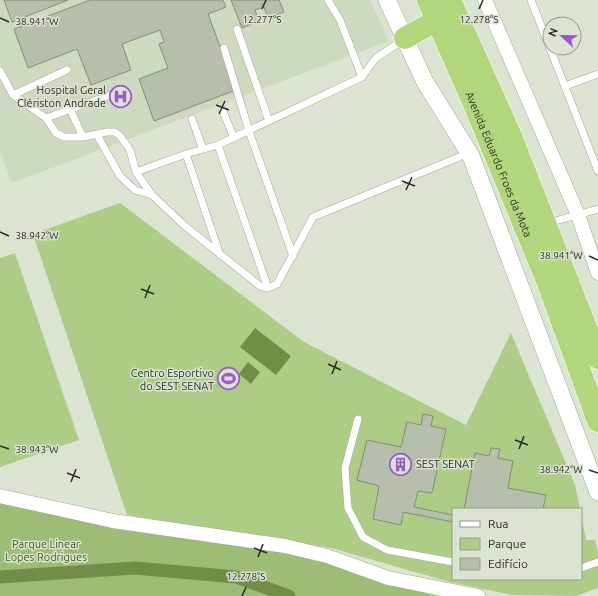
<svg xmlns="http://www.w3.org/2000/svg" width="598" height="596" viewBox="0 0 598 596" font-family="Ubuntu,sans-serif">
<style>
.built{fill:#cedac0}
.green{fill:#adcc86}
.forest{fill:#9dbc75}
.water{fill:#718e49}
.lines{fill:none;stroke-linecap:round;stroke-linejoin:round}
.canal{stroke:#718e49;stroke-width:13}
.building{fill:#b6bfac;stroke:#858d7b}
.service-casing{stroke:#9fa896;stroke-width:8}
.minor-casing{stroke:#9fa896;stroke-width:15}
.tertiary-casing{stroke:#9fa896;stroke-width:18}
.trunk-casing{stroke:#fff;stroke-width:23}
.service{stroke:#fff;stroke-width:7}
.minor{stroke:#fff;stroke-width:14}
.tertiary{stroke:#fff;stroke-width:17}
.trunk{stroke:#b2d67c;stroke-width:22}
.ticks{fill:none;stroke:#292c25;stroke-width:1.5}
.labels{text-anchor:middle;stroke-width:3;stroke-linejoin:round;paint-order:stroke}
.poi-label{font-size:11px;fill:#292c25;stroke:#dbe4d1;text-anchor:end}
.street-label{font-size:11px;fill:#292c25;stroke:#dbe4d1}
.park-label{font-size:11px;fill:#3f5a0c;stroke:#dbe4d1}
.ticks-label{font-size:10px;text-anchor:middle;fill:#292c25;stroke:#dbe4d1;stroke-width:3;stroke-linejoin:round;paint-order:stroke}
</style>
<rect width="100%" height="100%" fill="#dbe4d1"/>
<!-- built -->
<path class="built" d="M 0,0 L 370,0 L 389,41 L 12,183 L 0,152 Z"/>
<!-- green -->
<path class="green" d="M 120,203 L 304,342 L 466,425 L 511,333 L 575,485 L 580,509 L 453,509 L 453,579 L 581,579 L 581,514 L 586,540 L 595,540 L 598,553 L 598,588 L 576,596 L 512,595 L 450,582 L 331,548 L 127,515 L 33,234 Z
M 15,253 L 79,440 L 0,467 L 0,258 Z"/>
<!-- forest -->
<path class="forest" d="M 0,495 L 290,548 L 394,585 L 437,596 L 0,596 Z"/>
<!-- water -->
<path class="water" d="M 255,328 L 291,356 L 276,375 L 240,347 Z
M 248,362 L 260,372 L 251,384 L 239,374 Z"/>
<g class="lines">
<!-- canal -->
<path class="canal" d="M 0,577 L 135,568 L 236,577 L 289,596"/>
</g>
<!-- building -->
<path class="building" d="M 4,0 L 68,0 L 12,22 Z
M 90,0 L 223,0 L 226,7 L 208,14 L 236,90 L 154,121 L 139,79 L 168,68 L 159,44 L 164,42 L 160,30 L 122,44 L 131,70 L 91,85 L 77,49 L 28,68 L 14,29 Z
M 231,0 L 279,0 L 284,12 L 268,18 L 264,7 L 255,10 L 259,21 L 242,28 Z
M 423,414 L 433,416 L 431,426 L 446,429 L 432,493 L 418,491 L 414,507 L 453,515 L 453,522 L 403,512 L 401,525 L 373,519 L 379,486 L 357,480 L 367,440 L 401,447 L 407,422 L 421,425 Z
M 491,448 L 500,449 L 498,458 L 513,461 L 508,488 L 546,495 L 543,509 L 464,509 L 475,453 L 489,456 Z"/>
<g class="lines">
<defs>
<path id="service" d="M 328,0 L 340,20 L 362,77
M 531,0 L 598,171
M 237,29 L 269,121
M 224,48 L 249,131 L 293,256
M 0,71 L 13,95 L 46,118 L 56,133 L 64,137 L 83,137 L 107,132 L 115,132 L 120,136 L 130,150 L 136,172 L 152,195 L 185,226 L 260,286 L 268,288 L 277,284 L 313,217 L 469,153
M 565,86 L 598,74
M 13,95 L 67,70
M 70,109 L 83,137
M 222,109 L 234,138
M 46,118 L 116,93
M 192,119 L 203,149
M 97,135 L 120,176 L 135,190 L 152,195
M 218,145 L 268,288
M 186,154 L 220,255
M 136,172 L 186,154 L 218,145 L 362,77 L 376,58 L 403,40
M 548,223 L 598,209
M 358,419 L 345,468 L 348,508 L 363,537 L 387,550 L 453,562
M 581,568 L 598,562"/>
<path id="minor" d="M 485,0 L 578,215 L 598,273
M 0,496 L 113,521 L 285,546 L 327,556 L 388,578 L 478,596"/>
<path id="tertiary" d="M 387,0 L 425,82 L 471,156 L 598,492"/>
<g id="trunk">
<path id="s1" d="M 428,0 L 474,104 L 546,278 L 598,421"/>
<path d="M 450,0 L 511,136 L 598,358"/>
<path d="M 405,38 L 437,20"/>
</g>
</defs>
<!-- service casing -->
<use href="#service" class="service-casing"/>
<!-- minor casing -->
<use href="#minor" class="minor-casing"/>
<!-- tertiary casing -->
<use href="#tertiary" class="tertiary-casing"/>
<!-- trunk casing -->
<use href="#trunk" class="trunk-casing"/>
<!-- service -->
<use href="#service" class="service"/>
<!-- minor -->
<use href="#minor" class="minor"/>
<!-- tertiary -->
<use href="#tertiary" class="tertiary"/>
<!-- trunk -->
<use href="#trunk" class="trunk"/>
</g>
<!-- ticks -->
<path class="ticks" d="M 262,9 L 266,0M 479,9 L 483,0M 0,18 L 9,22M 216,105 L 229,110M 219,114 L 225,101M 402,181 L 415,186M 406,190 L 412,177M 0,232 L 9,236M 589,256 L 598,260M 141,289 L 154,294M 145,298 L 150,285M 328,364 L 341,370M 332,374 L 337,361M 515,440 L 528,445M 0,446 L 9,449M 519,449 L 524,436M 589,470 L 598,473M 67,473 L 80,478M 71,482 L 76,469M 254,548 L 267,553M 258,557 L 263,544M 242,596 L 246,587"/>
<!-- icons -->
<defs>
<symbol id="hospital-ring" viewBox="-11 -11 22 22"><circle r="9.5" fill="#dbe4d1" stroke="#9b59cf" stroke-width="1.5"/><path d="M-5-5h3v3.5h4V-5h3V5h-3V1.5h-4V5h-3Z" fill="#9b59cf"/></symbol>
<symbol id="stadium-ring" viewBox="-11 -11 22 22"><circle r="9.5" fill="#dbe4d1" stroke="#9b59cf" stroke-width="1.5"/><path d="M0-5a6.5 5 0 1 0 0 10a6.5 5 0 1 0 0-10ZM-3.5-1.8h7v3.6h-7Z" fill="#9b59cf"/></symbol>
<symbol id="building-ring" viewBox="-11 -11 22 22"><circle r="9.5" fill="#dbe4d1" stroke="#9b59cf" stroke-width="1.5"/><path d="M-4-6H4V6H1V3H-1V6H-4ZM-2.5-4.3h1.7v1.8h-1.7ZM.8-4.3h1.7v1.8H.8ZM-2.5-1h1.7V.8h-1.7ZM.8-1h1.7V.8H.8Z" fill="#9b59cf"/></symbol>
</defs>
<g fill-rule="evenodd">
<use href="#hospital-ring" x="108" y="84" width="25" height="25"/>
<use href="#stadium-ring" x="216" y="366" width="25" height="25"/>
<use href="#building-ring" x="388" y="452" width="25" height="25"/>
</g>
<g class="labels">
<!-- poi labels -->
<g class="poi-label">
<text x="106" y="94">Hospital Geral<tspan x="106" dy="13">Clériston Andrade</tspan></text>
<text x="214" y="377">Centro Esportivo<tspan x="214" dy="13">do SEST SENAT</tspan></text>
<text x="416" y="468" text-anchor="start">SEST SENAT</text>
</g>
<!-- street labels -->
<g class="street-label">
<text dy="4" stroke="none"><textPath href="#s1" startOffset="179">Avenida Eduardo Froes da Mota</textPath></text>
</g>
<!-- park labels -->
<g class="park-label">
<text x="46" y="548">Parque Linear<tspan x="46" dy="13">Lopes Rodrigues</tspan></text>
</g>
</g>
<g class="ticks-label">
<text x="479" y="23">12.278°S</text>
<text x="262" y="23">12.277°S</text>
<text x="37" y="25">38.941°W</text>
<text x="37" y="239">38.942°W</text>
<text x="561" y="259">38.941°W</text>
<text x="37" y="453">38.943°W</text>
<text x="561" y="473">38.942°W</text>
<text x="246" y="580">12.278°S</text>
</g>
<!-- legend -->
<rect x="452" y="508" width="130" height="72" fill="#dbe4d1" stroke="#949a8c"/>
<rect x="460" y="521" width="20" height="6" fill="#ffffff" stroke="#949a8c"/>
<text x="488" y="528" font-size="12" fill="#292c25">Rua</text>
<rect x="460" y="538" width="20" height="12" fill="#adcc86" stroke="#949a8c"/>
<text x="488" y="548" font-size="12" fill="#292c25">Parque</text>
<rect x="460" y="558" width="20" height="12" fill="#b6bfac" stroke="#949a8c"/>
<text x="488" y="568" font-size="12" fill="#292c25">Edifício</text>
<!-- north arrow -->
<g transform="translate(562 36) rotate(292)"><circle r="19" fill="#dbe4d1" stroke="#949a8c"/>
<path d="M0-3L7 15L0 10L-7 15Z" fill="#9b59cf"/>
<text y="-6" font-size="11" font-weight="bold" text-anchor="middle" fill="#292c25">N</text>
</g>
</svg>
